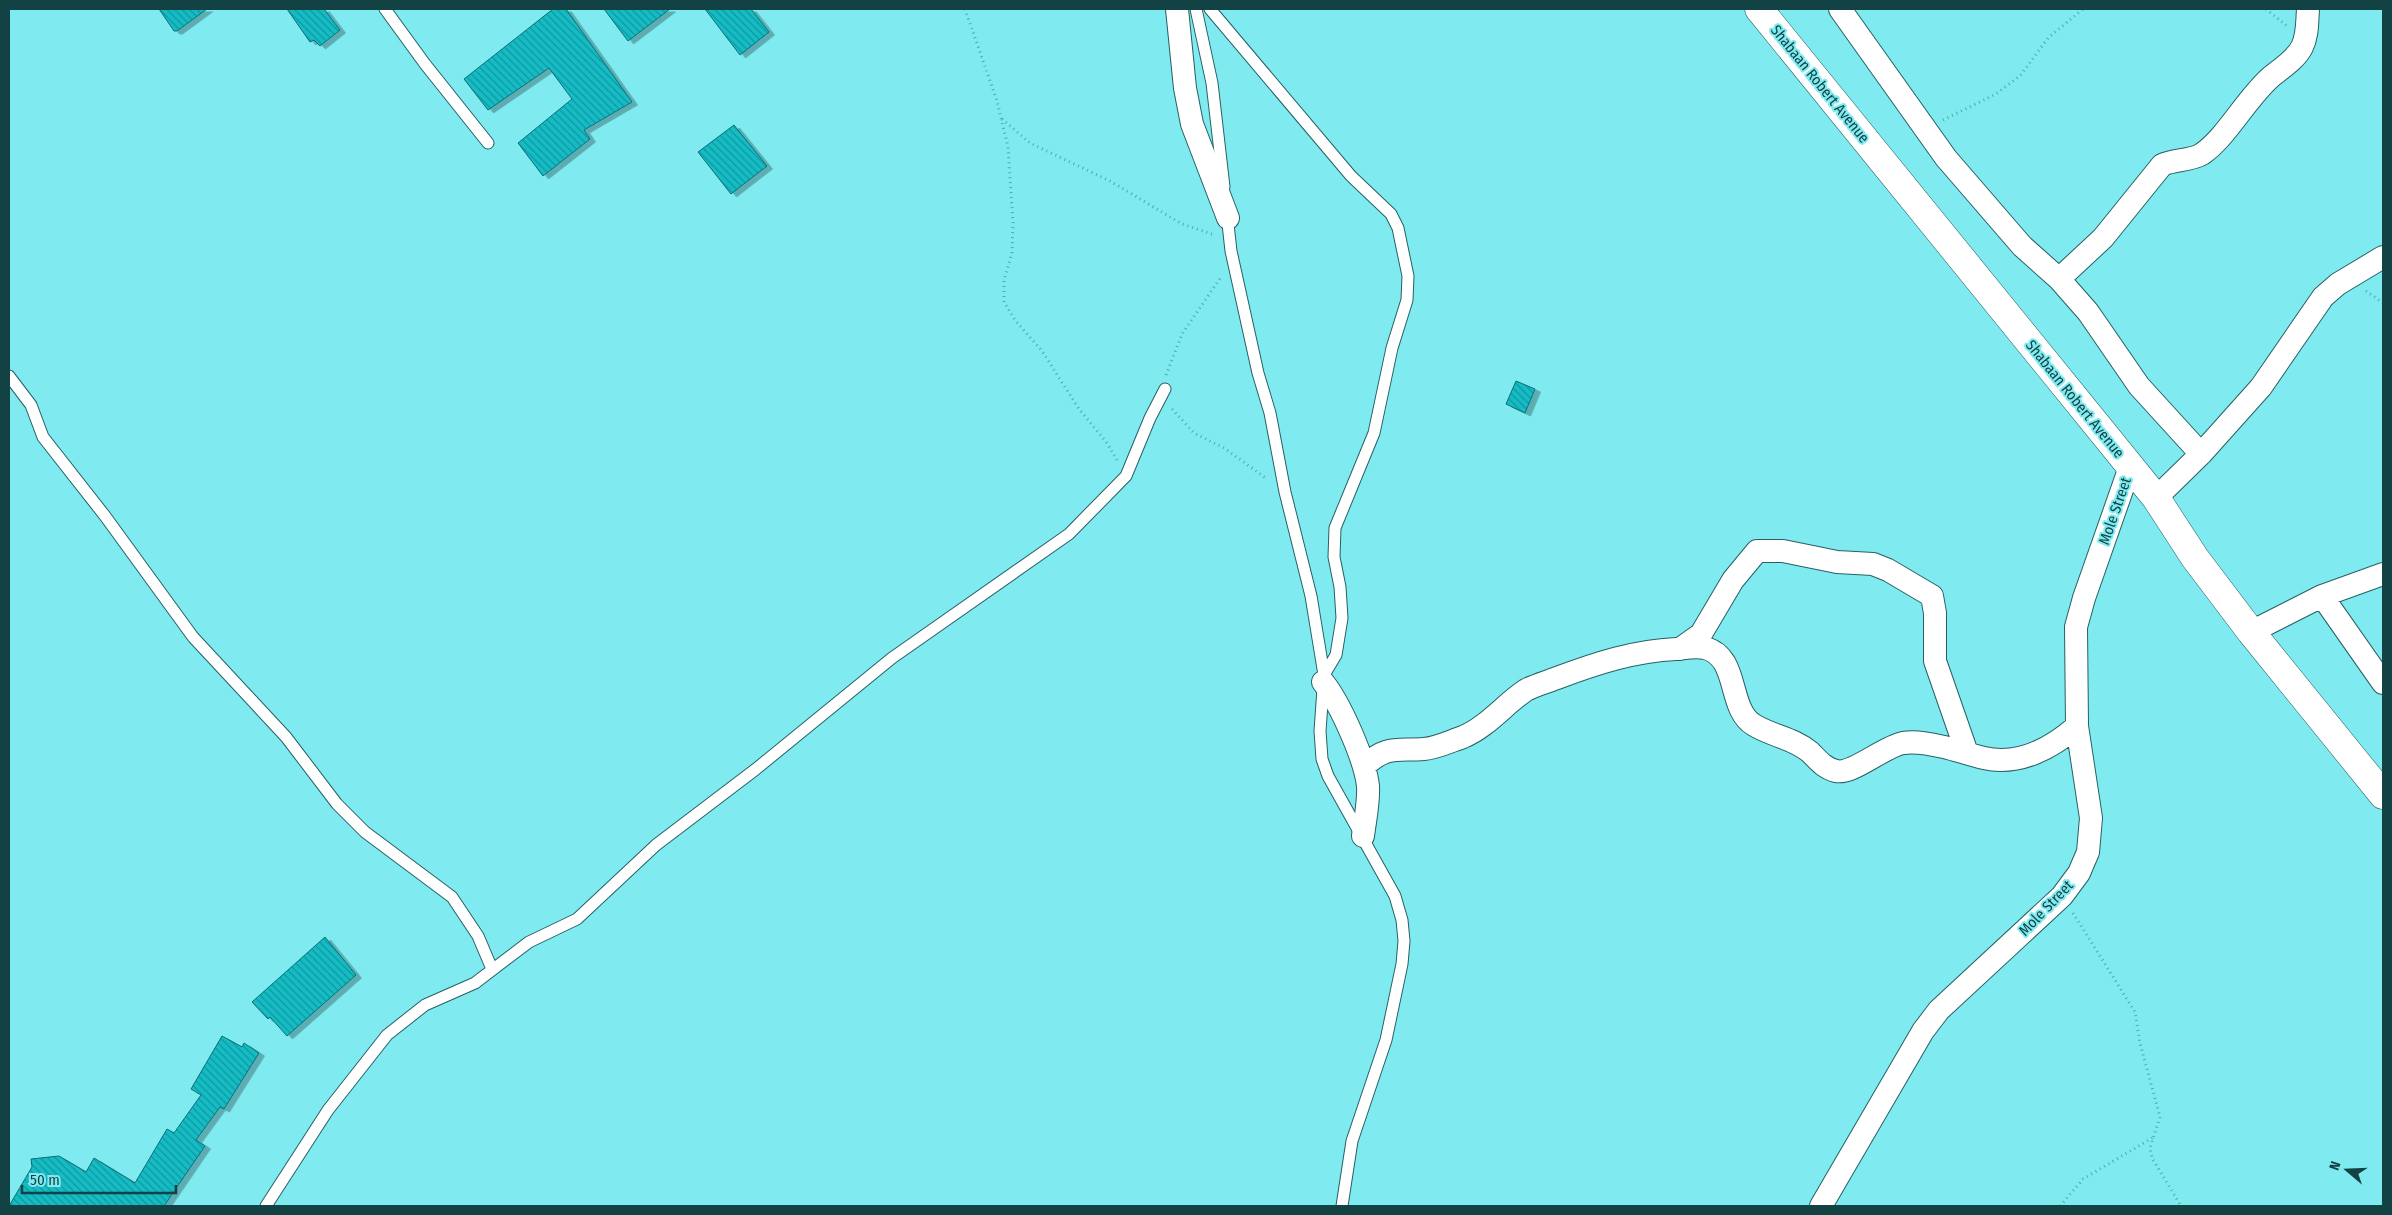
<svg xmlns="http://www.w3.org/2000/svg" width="2392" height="1215" viewBox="0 0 2392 1215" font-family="'Fira Sans Condensed',sans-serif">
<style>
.building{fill:url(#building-back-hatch);stroke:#0e6e73;filter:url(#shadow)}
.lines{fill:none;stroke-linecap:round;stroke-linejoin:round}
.service-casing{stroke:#266063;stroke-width:13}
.minor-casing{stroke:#266063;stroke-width:24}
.tertiary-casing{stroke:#266063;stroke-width:29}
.path{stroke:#54a7ac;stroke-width:3;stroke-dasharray:1 4;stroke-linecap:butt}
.service{stroke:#fff;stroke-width:11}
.minor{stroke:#fff;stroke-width:22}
.tertiary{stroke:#fff;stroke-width:28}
.labels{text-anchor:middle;stroke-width:4;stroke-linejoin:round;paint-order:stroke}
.street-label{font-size:15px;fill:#134245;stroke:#7febf1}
</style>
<defs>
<pattern id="building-back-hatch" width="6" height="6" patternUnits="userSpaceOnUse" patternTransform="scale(1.25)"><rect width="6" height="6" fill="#12bbc4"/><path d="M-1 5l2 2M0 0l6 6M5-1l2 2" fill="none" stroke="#109aa1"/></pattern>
<filter id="shadow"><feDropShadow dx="5.5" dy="3" stdDeviation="0" flood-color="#0004"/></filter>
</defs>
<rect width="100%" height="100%" fill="#7febf1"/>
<!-- building -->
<path class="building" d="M 159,9 L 207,9 L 177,31 L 174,31 Z
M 287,9 L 324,9 L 340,30 L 320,46 L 314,40 L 310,42 Z
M 553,9 L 566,9 L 632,102 L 584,130 L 590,139 L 543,176 L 518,143 L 572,99 L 549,68 L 488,110 L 464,79 Z
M 604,9 L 670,9 L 628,41 Z
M 705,9 L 751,9 L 769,32 L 740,55 Z
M 734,125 L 767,166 L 731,194 L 698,152 Z
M 1516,381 L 1535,389 L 1525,413 L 1506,404 Z
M 325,937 L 356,975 L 287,1036 L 270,1017 L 268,1019 L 252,1002 Z
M 222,1036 L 242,1047 L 244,1043 L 259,1053 L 224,1109 L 220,1107 L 196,1140 L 205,1146 L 164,1206 L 9,1206 L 32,1167 L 31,1159 L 59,1156 L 86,1172 L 94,1158 L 135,1183 L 167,1129 L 174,1133 L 201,1095 L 191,1089 Z"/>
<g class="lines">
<defs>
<path id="service" d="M 385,9 L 425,64 L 488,143
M 1196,9 L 1212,83 L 1224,187
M 1210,9 L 1351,176 L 1391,214 L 1398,228 L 1408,276 L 1407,300 L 1392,348 L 1374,433 L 1335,528 L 1334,557 L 1340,587 L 1342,618 L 1336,655 L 1324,675
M 1227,215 L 1231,251 L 1258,373 L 1270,413 L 1285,492 L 1311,596 L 1324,675 L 1320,731 L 1322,759 L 1328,776 L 1395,896 L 1402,920 L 1404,941 L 1402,964 L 1386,1040 L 1352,1141 L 1342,1206
M 9,376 L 31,405 L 43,437 L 105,516 L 193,637 L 286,737 L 337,804 L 365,832 L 452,897 L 478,936 L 492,969
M 266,1206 L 328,1110 L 387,1035 L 425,1005 L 475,983 L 529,942 L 577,919 L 656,845 L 756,769 L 892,658 L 1069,534 L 1126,476 L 1150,418 L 1165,389"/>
<path id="minor" d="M 1177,9 L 1185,88 L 1192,124 L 1228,218
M 1840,9 L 1946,158 L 2022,246 L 2059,279 L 2088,312 L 2139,386 L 2201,454
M 2059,279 L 2103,238 L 2162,165 C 2174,159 2191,161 2202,154 C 2227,137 2247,97 2272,76 C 2282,68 2296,59 2302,47 C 2308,35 2307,21 2308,9
M 2156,498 L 2201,454 L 2261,387 L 2323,297 L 2338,284 L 2383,257
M 2322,596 L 2383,683
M 2251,632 L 2322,596 L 2383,574
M 1680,649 L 1701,634 L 1733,580 L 1757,551 L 1783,551 L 1837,562 L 1873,564 L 1888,570 L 1932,596 L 1935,613 L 1935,661 L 1967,753
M 1323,682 C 1340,703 1365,759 1368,786 C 1369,802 1365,820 1363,836
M 1364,766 C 1387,745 1396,751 1424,749 C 1437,748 1451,741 1463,737 C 1487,727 1505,704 1526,690 C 1535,685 1547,682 1557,678 C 1597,663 1634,651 1676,649 C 1686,648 1696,646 1705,648 C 1740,657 1727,709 1754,725 C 1772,736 1793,738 1810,752 C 1818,760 1824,768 1836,771 C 1852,775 1883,747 1903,743 C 1917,741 1931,744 1944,747 C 1957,750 1970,755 1984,758 C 2019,766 2052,748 2077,726
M 1821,1206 L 1923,1031 L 1939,1010 L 2062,896 L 2079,873 L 2088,852 L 2091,818 L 2077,726 L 2076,627 L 2084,598 L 2130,467"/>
<path id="tertiary" d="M 1759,9 L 2156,498 L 2195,558 L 2251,632 L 2383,795"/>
</defs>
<!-- service casing -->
<use href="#service" class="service-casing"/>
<!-- minor casing -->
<use href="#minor" class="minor-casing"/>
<!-- tertiary casing -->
<use href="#tertiary" class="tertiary-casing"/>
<!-- path -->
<path class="path" d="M 965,9 L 997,101 L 1008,147 L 1013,223 L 1012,253 L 1004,280 L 1004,302 L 1015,320 L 1042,351 L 1079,409 L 1107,443 L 1117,460
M 2266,9 L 2287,26
M 1002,119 L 1030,143 L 1110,181 L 1182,224 L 1212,234
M 1943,120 L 1996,94 L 2020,76 L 2048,38 L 2083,9
M 2366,291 L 2383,303
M 1166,375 L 1182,334 L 1221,277
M 1172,409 L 1194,433 L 1224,448 L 1267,479
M 2073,913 L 2135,1012 L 2140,1043 L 2160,1117 L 2150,1148 L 2152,1158 L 2181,1206
M 2060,1206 L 2083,1179 L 2154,1137"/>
<!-- service -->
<use href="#service" class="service"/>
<!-- minor -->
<use href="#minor" class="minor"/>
<!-- tertiary -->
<use href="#tertiary" class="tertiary"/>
</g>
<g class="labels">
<!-- street labels -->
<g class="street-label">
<text transform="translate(1820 84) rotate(51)" y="5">Shabaan Robert Avenue</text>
<text transform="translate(2075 399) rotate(51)" y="5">Shabaan Robert Avenue</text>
<text transform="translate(2115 511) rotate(-71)" y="5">Mole Street</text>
<text transform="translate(2046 908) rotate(-46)" y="5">Mole Street</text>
</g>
</g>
<!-- border -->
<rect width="2392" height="1215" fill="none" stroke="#134245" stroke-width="20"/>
<!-- north arrow -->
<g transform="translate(2347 1170) rotate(289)" stroke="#7febf1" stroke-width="4" paint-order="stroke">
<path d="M0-4L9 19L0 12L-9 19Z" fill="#134245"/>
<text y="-8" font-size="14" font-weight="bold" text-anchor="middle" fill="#134245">N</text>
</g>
<!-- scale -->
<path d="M22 1185v8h154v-8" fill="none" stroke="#134245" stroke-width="2.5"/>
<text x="30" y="1185" font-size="15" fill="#134245" stroke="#7febf1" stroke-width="4" paint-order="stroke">50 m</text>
</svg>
